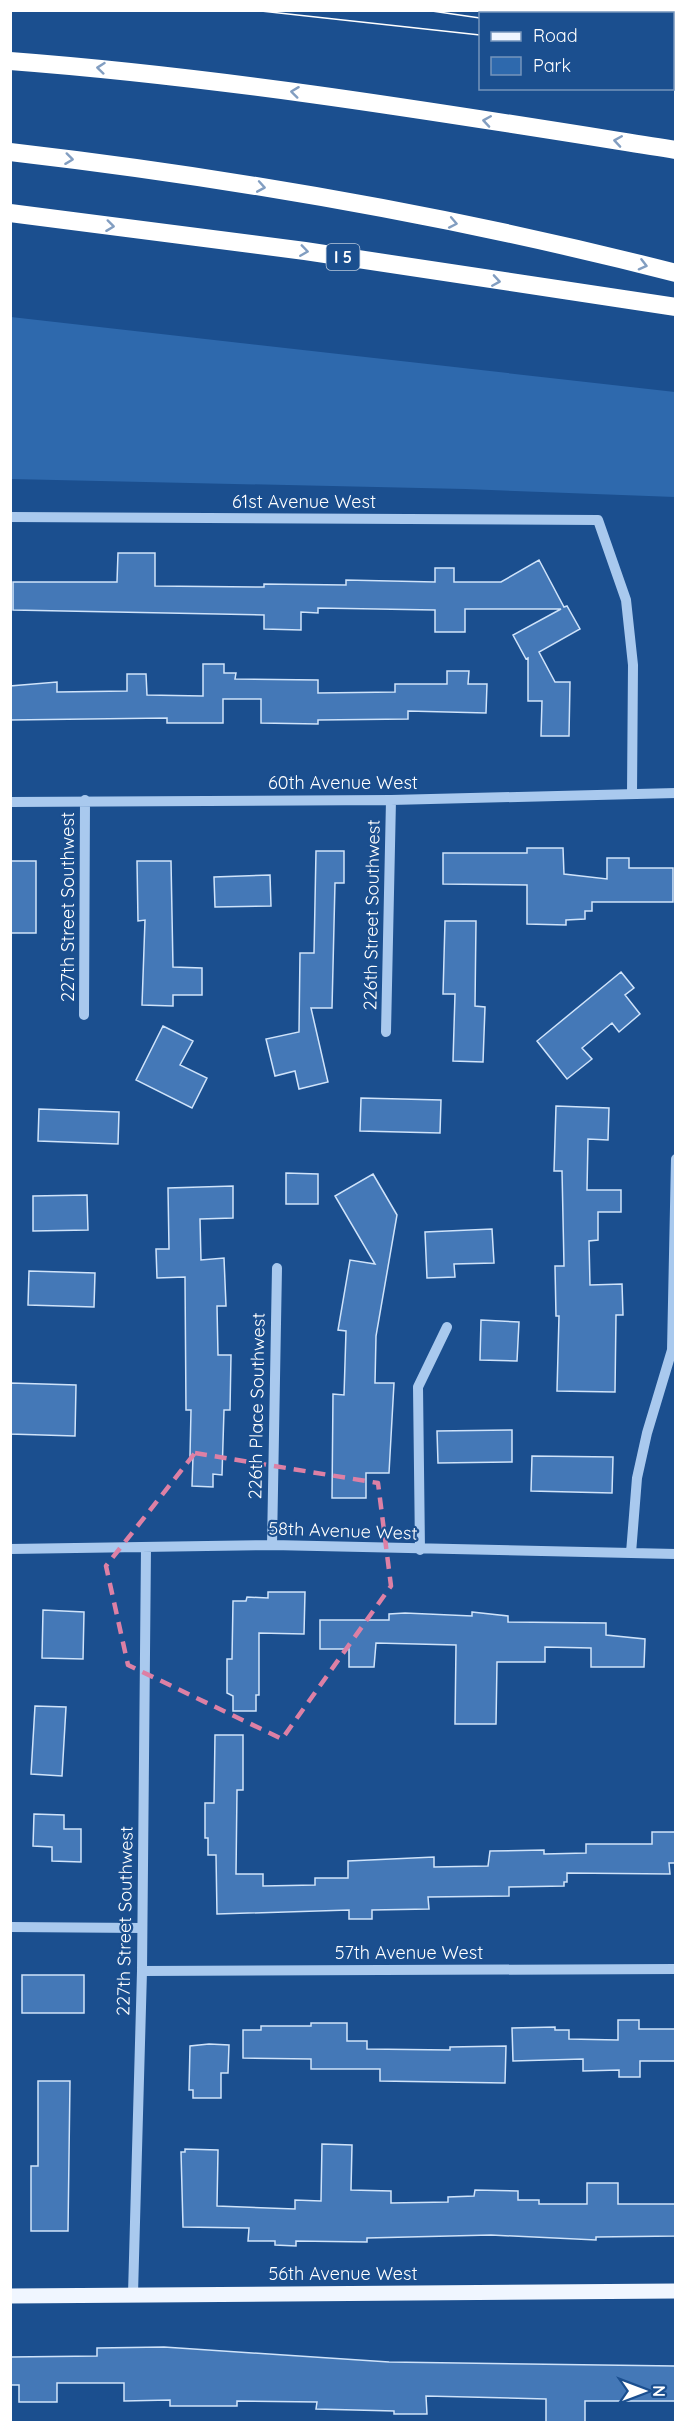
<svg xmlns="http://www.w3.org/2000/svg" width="686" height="2433" viewBox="0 0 686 2433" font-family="Quicksand,sans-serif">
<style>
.green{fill:#2e69ad}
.building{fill:#4478b7;stroke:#cfe3fa;stroke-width:1.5}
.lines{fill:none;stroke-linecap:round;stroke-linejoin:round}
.minor{stroke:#a9c9ee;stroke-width:10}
.major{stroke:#f0f6ff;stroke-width:15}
.highway{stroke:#fff;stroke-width:18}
.tram{stroke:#fff;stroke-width:1.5}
.oneway{stroke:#829ec1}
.marked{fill:none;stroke:#dd80a5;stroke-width:4.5;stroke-dasharray:12 8;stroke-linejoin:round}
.labels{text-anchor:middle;stroke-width:4.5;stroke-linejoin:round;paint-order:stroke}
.shield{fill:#1b4f8f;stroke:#bbcadd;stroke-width:1.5}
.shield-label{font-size:16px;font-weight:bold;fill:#fff}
.street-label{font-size:18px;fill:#fff;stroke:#1b4f8f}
</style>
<rect width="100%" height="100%" fill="#1b4f8f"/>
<!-- green -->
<path class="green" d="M 11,317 L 675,392 L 675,497 L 465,489 L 11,479 Z"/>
<!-- building -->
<path class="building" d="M 118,553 L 155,553 L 155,586 L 264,587 L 264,584 L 346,585 L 346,580 L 435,582 L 435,568 L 454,568 L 454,582 L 501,582 L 539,560 L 564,607 L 567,606 L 580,629 L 539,652 L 555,682 L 570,682 L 569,736 L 541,736 L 542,701 L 528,701 L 528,658 L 526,659 L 513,635 L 561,609 L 465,609 L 465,632 L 435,632 L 435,610 L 318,608 L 318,613 L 301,612 L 301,630 L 264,629 L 264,615 L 13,610 L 13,582 L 117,582 Z
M 203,664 L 224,664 L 224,673 L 236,673 L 235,679 L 318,680 L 318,693 L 395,692 L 395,684 L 447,684 L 447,671 L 469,671 L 468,684 L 487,684 L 486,713 L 408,711 L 408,719 L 318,720 L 318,724 L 261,723 L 261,699 L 223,699 L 223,723 L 167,723 L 167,718 L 10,720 L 10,686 L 57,682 L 57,692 L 127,691 L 127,674 L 146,674 L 147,695 L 203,696 Z
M 527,848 L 563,848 L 564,874 L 607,879 L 607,858 L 629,858 L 629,868 L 673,868 L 673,902 L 592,902 L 592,911 L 585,911 L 585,919 L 566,920 L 566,925 L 527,924 L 527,885 L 443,884 L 443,853 L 527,853 Z
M 316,851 L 344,851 L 344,883 L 335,883 L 332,1008 L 311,1008 L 328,1082 L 299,1089 L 295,1071 L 275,1076 L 266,1039 L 299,1032 L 300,953 L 314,953 Z
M 10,861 L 36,861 L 36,933 L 10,933 Z
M 137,861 L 171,861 L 173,967 L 202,968 L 202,995 L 173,995 L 173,1006 L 142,1005 L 145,920 L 138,921 Z
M 270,875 L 271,906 L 215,907 L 214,877 Z
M 445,921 L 476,921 L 475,1006 L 485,1007 L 483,1062 L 453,1061 L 455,994 L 443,994 Z
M 621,972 L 634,988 L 625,995 L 640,1014 L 619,1032 L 612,1023 L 582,1048 L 592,1059 L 567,1079 L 537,1041 Z
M 163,1026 L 193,1041 L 180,1065 L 207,1078 L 192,1108 L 136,1080 Z
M 361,1098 L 441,1100 L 440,1133 L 360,1131 Z
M 556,1106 L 609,1108 L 608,1140 L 588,1139 L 587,1190 L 621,1190 L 621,1212 L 598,1212 L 598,1240 L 589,1241 L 590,1285 L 622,1284 L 623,1315 L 616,1315 L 615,1392 L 557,1391 L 559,1316 L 556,1316 L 555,1266 L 564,1266 L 562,1171 L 554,1171 Z
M 39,1109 L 119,1112 L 118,1144 L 38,1141 Z
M 286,1173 L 318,1174 L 318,1204 L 286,1204 Z
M 373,1174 L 397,1215 L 376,1336 L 375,1383 L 394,1383 L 389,1473 L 366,1473 L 366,1498 L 332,1498 L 333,1394 L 344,1395 L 346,1331 L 338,1330 L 350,1260 L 375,1264 L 335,1196 Z
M 233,1186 L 233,1218 L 200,1219 L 201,1260 L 224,1258 L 226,1306 L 217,1306 L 218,1355 L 231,1355 L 230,1410 L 224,1410 L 222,1475 L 213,1474 L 213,1487 L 192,1486 L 193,1456 L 190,1456 L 191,1410 L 186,1410 L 185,1277 L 157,1278 L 156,1249 L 169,1249 L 168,1188 Z
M 87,1195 L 88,1230 L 33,1231 L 33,1196 Z
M 492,1229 L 494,1263 L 454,1264 L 455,1277 L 427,1278 L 425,1232 Z
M 29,1271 L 95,1273 L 94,1307 L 28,1305 Z
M 481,1320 L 519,1322 L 517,1361 L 480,1360 Z
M 10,1383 L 76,1385 L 75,1436 L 10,1434 Z
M 512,1430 L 512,1462 L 438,1463 L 437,1431 Z
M 532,1456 L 613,1457 L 612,1493 L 531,1491 Z
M 268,1592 L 305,1592 L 304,1634 L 259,1633 L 259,1695 L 256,1695 L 256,1711 L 233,1711 L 233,1696 L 227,1693 L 227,1659 L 232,1659 L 233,1601 L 246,1601 L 247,1597 L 268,1598 Z
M 43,1610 L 84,1612 L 83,1659 L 42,1658 Z
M 472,1612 L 508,1616 L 508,1622 L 606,1623 L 606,1635 L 645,1639 L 644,1667 L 591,1667 L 591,1648 L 545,1647 L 545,1662 L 497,1662 L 496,1724 L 455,1724 L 456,1645 L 376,1643 L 374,1667 L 349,1667 L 349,1649 L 320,1649 L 320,1620 L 389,1620 L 389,1614 L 405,1613 L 472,1616 Z
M 35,1706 L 66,1707 L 62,1776 L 31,1774 Z
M 215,1735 L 243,1735 L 243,1790 L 237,1790 L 236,1874 L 263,1874 L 263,1886 L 315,1885 L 315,1878 L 348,1878 L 348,1861 L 434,1857 L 434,1867 L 488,1866 L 490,1851 L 544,1850 L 544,1854 L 586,1853 L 586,1844 L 652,1844 L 652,1832 L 675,1832 L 675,1863 L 669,1863 L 670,1874 L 567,1873 L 567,1882 L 564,1882 L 564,1886 L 509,1887 L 509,1896 L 428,1897 L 429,1909 L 372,1910 L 372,1919 L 349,1919 L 349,1910 L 217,1914 L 216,1855 L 208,1855 L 208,1838 L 205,1838 L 205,1803 L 214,1803 Z
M 34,1814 L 64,1815 L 64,1829 L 81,1829 L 81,1862 L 52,1861 L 52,1847 L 33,1846 Z
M 22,1975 L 84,1975 L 84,2013 L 22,2013 Z
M 618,2020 L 639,2020 L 639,2029 L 675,2029 L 675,2061 L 640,2061 L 640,2077 L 619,2077 L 619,2070 L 583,2071 L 583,2059 L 513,2061 L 512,2028 L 555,2027 L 555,2030 L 569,2030 L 569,2039 L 618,2040 Z
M 311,2023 L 347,2023 L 347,2041 L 367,2041 L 367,2049 L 450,2050 L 450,2047 L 506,2046 L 505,2083 L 380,2081 L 380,2069 L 311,2069 L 311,2059 L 243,2058 L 243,2030 L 261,2030 L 261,2026 L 311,2026 Z
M 209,2044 L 229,2045 L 228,2073 L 221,2073 L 221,2098 L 193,2098 L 193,2090 L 189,2090 L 190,2046 Z
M 38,2081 L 70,2081 L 68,2231 L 31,2231 L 31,2166 L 38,2166 Z
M 322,2144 L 352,2145 L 351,2190 L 391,2191 L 391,2203 L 448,2202 L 448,2197 L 474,2196 L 475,2190 L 518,2191 L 518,2200 L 539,2200 L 539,2204 L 587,2204 L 587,2183 L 618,2183 L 618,2204 L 675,2204 L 675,2236 L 596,2237 L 596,2240 L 491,2235 L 367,2238 L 367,2242 L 296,2241 L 296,2246 L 275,2245 L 275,2241 L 248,2241 L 249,2228 L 183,2227 L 181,2152 L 185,2152 L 185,2149 L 218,2150 L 217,2206 L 295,2209 L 295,2200 L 321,2201 Z
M 164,2347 L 389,2362 L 675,2366 L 675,2401 L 585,2401 L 585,2422 L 546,2422 L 546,2399 L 426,2396 L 427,2414 L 394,2414 L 394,2411 L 316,2409 L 317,2402 L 237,2401 L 237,2406 L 170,2406 L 170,2400 L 124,2401 L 124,2383 L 57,2383 L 57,2402 L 19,2402 L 19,2385 L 10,2385 L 10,2357 L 97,2356 L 97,2348 Z"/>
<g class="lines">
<!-- minor -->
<path class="minor" d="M 10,517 L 598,520 L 626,600 L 633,665 L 632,794
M 10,802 L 391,800 L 676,793
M 84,1015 L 85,800
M 386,1032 L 391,800
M 272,1545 L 277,1268
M 10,1549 L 272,1545 L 676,1554
M 420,1550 L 418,1387 L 447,1327
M 631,1553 L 637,1478 L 647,1433 L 672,1350 L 676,1159
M 10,1927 L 142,1928
M 142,1971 L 676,1969
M 133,2294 L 142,1971 L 146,1548"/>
<!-- major -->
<path class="major" d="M 10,2296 L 676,2291"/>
<!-- highway -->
<path class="highway" d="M 10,61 C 234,78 455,115 676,150
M 10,152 C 234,178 458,217 676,273
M 10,213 L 305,251 L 676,307"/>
<!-- tram -->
<path class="tram" d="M 252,10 L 480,35
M 425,10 L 480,18
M 672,44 L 676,45
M 672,61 L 676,61"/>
</g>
<!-- one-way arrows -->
<defs><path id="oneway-chevron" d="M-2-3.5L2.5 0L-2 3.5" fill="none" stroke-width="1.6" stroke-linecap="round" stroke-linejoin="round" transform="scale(1.5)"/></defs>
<g class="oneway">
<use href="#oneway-chevron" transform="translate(101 68) rotate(-174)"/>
<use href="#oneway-chevron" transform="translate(295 92) rotate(-173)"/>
<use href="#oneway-chevron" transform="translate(487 121) rotate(-171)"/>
<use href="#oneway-chevron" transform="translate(618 141) rotate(-171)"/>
<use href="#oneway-chevron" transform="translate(69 159) rotate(7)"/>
<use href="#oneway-chevron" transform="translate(261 187) rotate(10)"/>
<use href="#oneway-chevron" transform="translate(453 223) rotate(11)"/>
<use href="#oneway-chevron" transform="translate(110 226) rotate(7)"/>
<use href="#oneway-chevron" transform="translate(304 251) rotate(8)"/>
<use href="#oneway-chevron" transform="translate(643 265) rotate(14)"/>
<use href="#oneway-chevron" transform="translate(496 281) rotate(9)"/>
</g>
<!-- marked area -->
<path class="marked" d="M 195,1453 L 378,1483 L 391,1586 L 282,1739 L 128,1665 L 106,1566 Z"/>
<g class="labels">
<!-- shield labels -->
<rect class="shield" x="326.5" y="244" width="33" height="26" rx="4.5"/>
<g class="shield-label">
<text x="343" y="263">I 5</text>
</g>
<!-- street labels -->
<g class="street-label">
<text x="304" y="508">61st Avenue West</text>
<text x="343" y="789">60th Avenue West</text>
<text transform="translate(68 907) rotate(-90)" y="6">227th Street Southwest</text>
<text transform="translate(372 915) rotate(-89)" y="6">226th Street Southwest</text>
<text transform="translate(257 1406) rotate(-89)" y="6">226th Place Southwest</text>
<text transform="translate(343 1531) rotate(2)" y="6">58th Avenue West</text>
<text transform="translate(125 1921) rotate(-89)" y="6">227th Street Southwest</text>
<text x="409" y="1959">57th Avenue West</text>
<text x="343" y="2280">56th Avenue West</text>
</g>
</g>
<!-- border -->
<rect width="686" height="2433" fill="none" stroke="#ffffff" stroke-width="24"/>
<!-- legend -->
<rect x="479" y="12" width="195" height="78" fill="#1b4f8f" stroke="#7695bc" stroke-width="1.5"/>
<rect x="491" y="32" width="30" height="9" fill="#f0f6ff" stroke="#7695bc" stroke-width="1.5"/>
<text x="533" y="42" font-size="18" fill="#ffffff">Road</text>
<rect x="491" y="57" width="30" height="18" fill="#2e69ad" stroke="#7695bc" stroke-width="1.5"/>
<text x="533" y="72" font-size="18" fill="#ffffff">Park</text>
<!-- north arrow -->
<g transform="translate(644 2391) rotate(90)" stroke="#1b4f8f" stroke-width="4.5" paint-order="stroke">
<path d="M0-4.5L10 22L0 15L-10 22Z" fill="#ffffff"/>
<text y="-9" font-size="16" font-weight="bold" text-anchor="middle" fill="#ffffff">N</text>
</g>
</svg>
